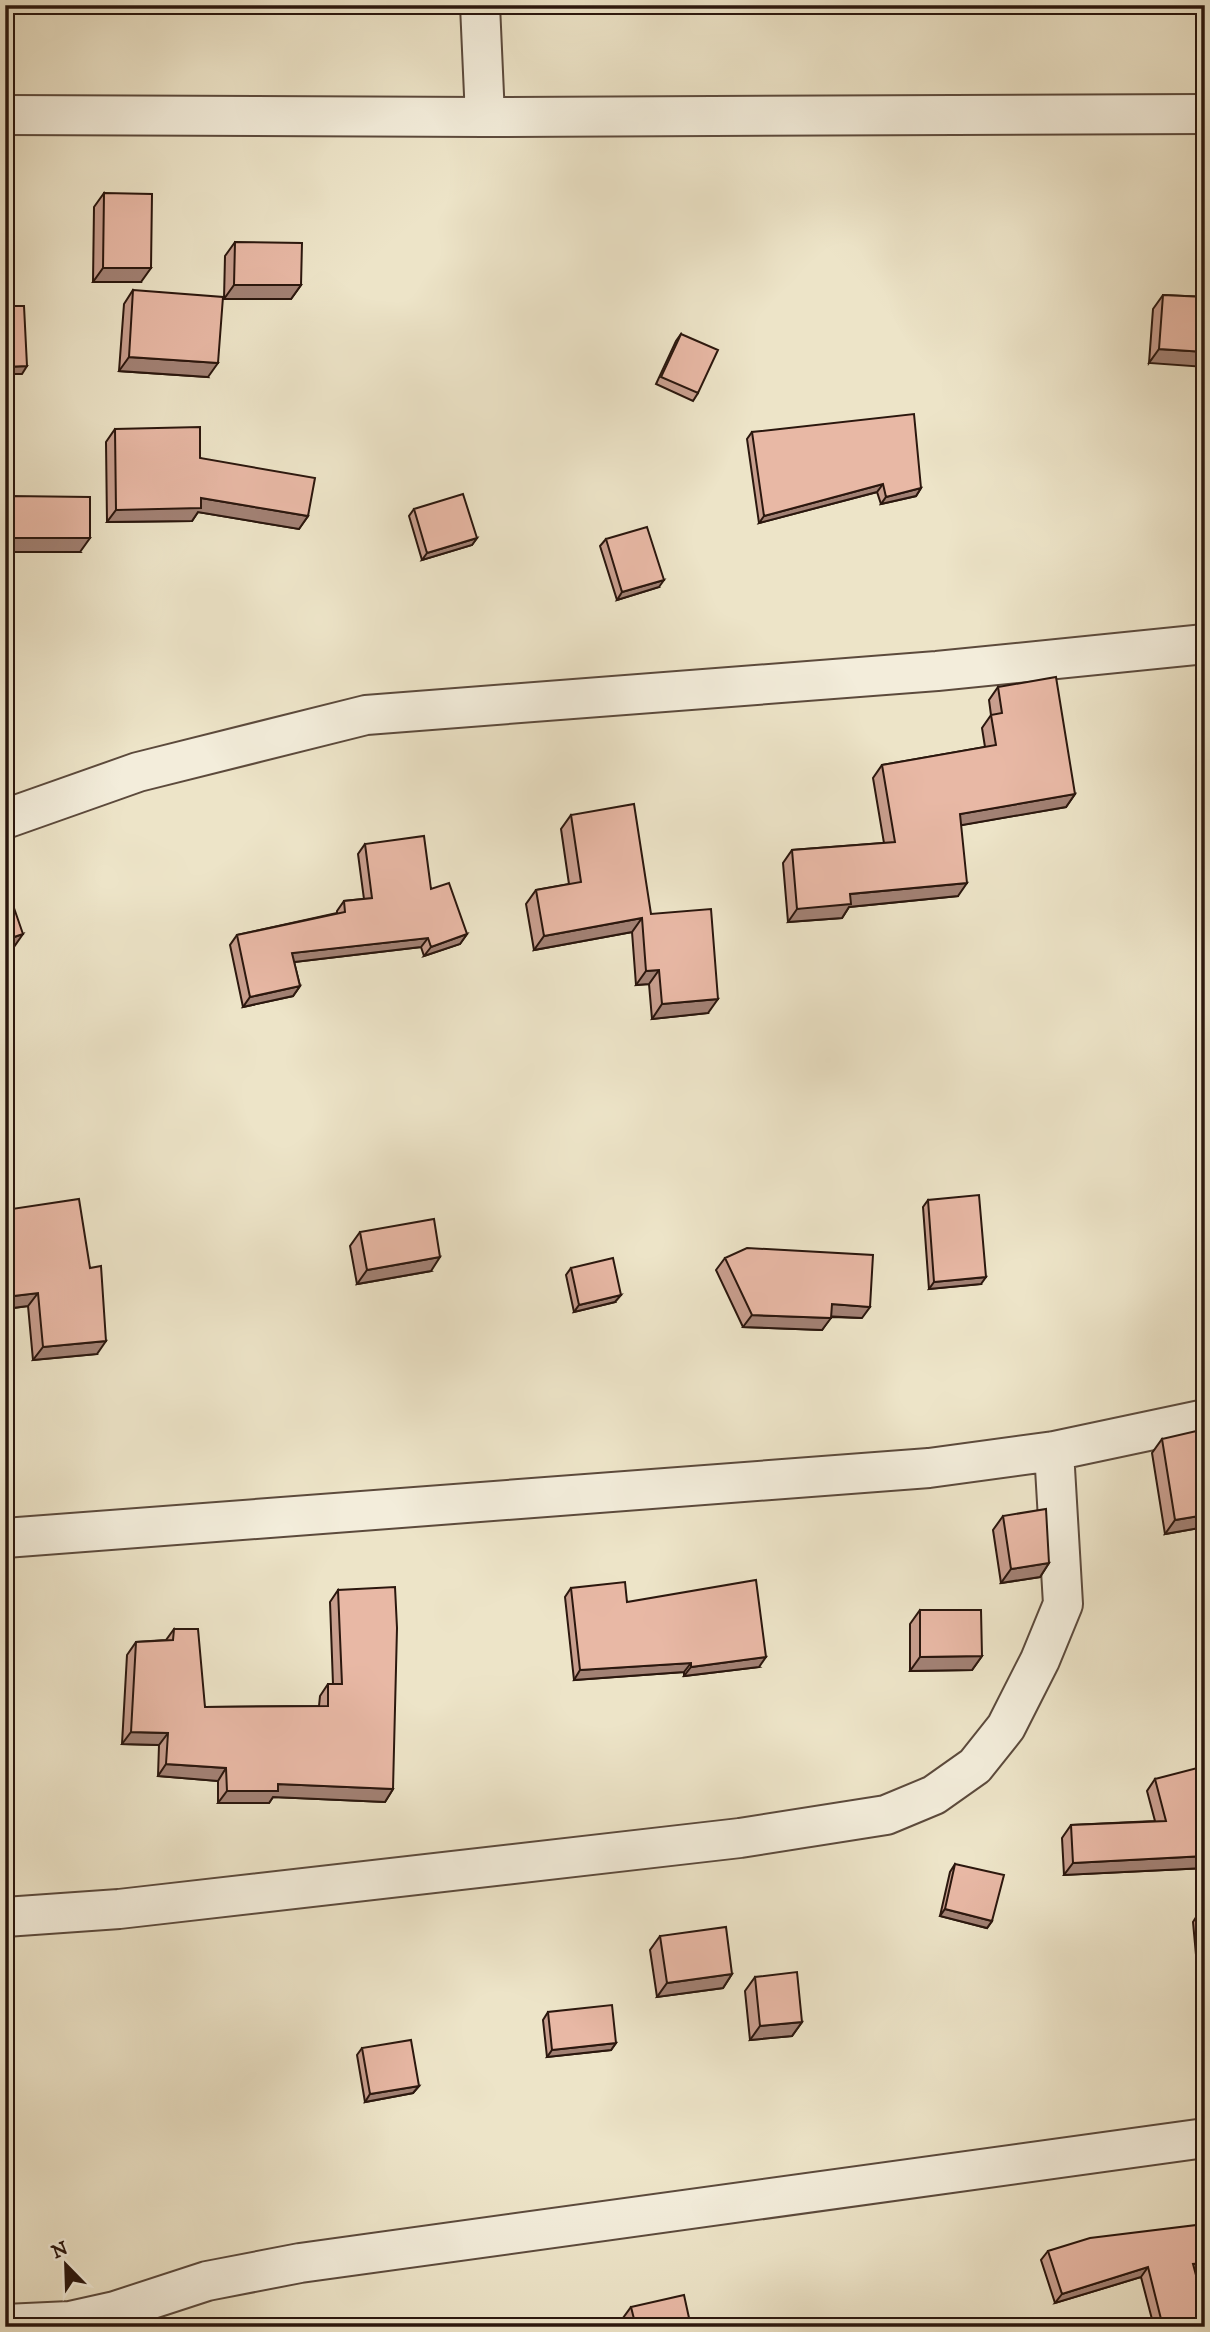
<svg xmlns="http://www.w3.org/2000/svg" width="1210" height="2332" viewBox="0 0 1210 2332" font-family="'IM FELL DW Pica',serif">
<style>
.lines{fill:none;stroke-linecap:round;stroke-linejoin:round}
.street-casing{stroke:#5c4a3c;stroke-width:42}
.street{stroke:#f3eddb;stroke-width:38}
.wall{fill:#c89e8e;stroke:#2b170e;stroke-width:2}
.shaded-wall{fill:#a28174;stroke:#2b170e;stroke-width:2}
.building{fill:#e8b8a5;stroke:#2b170e;stroke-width:2}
</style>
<rect width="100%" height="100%" fill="#ede4c8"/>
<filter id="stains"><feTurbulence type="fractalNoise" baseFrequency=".00286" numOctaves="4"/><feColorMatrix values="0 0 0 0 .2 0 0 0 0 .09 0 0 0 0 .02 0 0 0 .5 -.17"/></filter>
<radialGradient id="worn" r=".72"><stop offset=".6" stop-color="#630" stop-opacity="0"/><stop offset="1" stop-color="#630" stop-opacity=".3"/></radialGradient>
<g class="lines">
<defs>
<path id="street" d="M 480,5 L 485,117
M 5,115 L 485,117 L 1205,114
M 5,819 L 138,772 L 366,715 L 937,671 L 1205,644
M 5,1538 L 929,1468 L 1054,1451 L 1205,1419
M 5,1917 L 119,1909 L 740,1838 L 886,1815 L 934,1795 L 975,1766 L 1006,1727 L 1040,1660 L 1063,1604 L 1054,1451
M 5,2324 L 70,2321 L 115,2311 L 207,2281 L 300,2263 L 1205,2138"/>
</defs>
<!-- street casing -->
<use href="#street" class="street-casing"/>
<!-- street -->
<use href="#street" class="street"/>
</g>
<!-- wall -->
<path class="wall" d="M 104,193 L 141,282 L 93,282 L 94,207 Z
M 235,242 L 301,285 L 291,299 L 224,299 L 225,256 Z
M 133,290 L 208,377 L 119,371 L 124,304 Z
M 1163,295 L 1205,297 L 1149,363 L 1153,309 Z
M 681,334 L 698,393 L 693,401 L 656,384 L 676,341 Z
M 115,429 L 200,458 L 308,516 L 299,529 L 198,512 L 192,521 L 107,522 L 106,442 Z
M 752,432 L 921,488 L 916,496 L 881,504 L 877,492 L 759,523 L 747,439 Z
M 10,496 L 80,552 L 5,552 L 5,503 Z
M 414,509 L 477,538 L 472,545 L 422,560 L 409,516 Z
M 606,539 L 659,587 L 617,600 L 600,546 Z
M 998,687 L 1075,794 L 1066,807 L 961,825 L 958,896 L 849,907 L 842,918 L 788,922 L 783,863 L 792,850 L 884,843 L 873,778 L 882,765 L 985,747 L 982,728 L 991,715 L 989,700 Z
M 571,815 L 651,914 L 708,1013 L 652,1019 L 649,984 L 636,985 L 632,932 L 534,950 L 526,904 L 536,890 L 569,884 L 561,829 Z
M 1205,819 L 1205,940 L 1200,940 L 1197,893 L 1203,885 L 1201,825 Z
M 365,844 L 431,889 L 467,934 L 460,944 L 424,956 L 421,947 L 294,962 L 300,986 L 293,996 L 243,1007 L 230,945 L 237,935 L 337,913 L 337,911 L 344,901 L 364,899 L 358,854 Z
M 928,1200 L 981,1284 L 929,1289 L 923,1207 Z
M 5,1210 L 97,1354 L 33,1360 L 28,1306 L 5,1309 Z
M 360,1232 L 431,1271 L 357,1284 L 350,1246 Z
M 725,1258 L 862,1318 L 831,1317 L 822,1330 L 743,1327 L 716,1270 Z
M 571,1268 L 615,1302 L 574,1312 L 566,1275 Z
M 1162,1439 L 1205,1527 L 1165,1534 L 1152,1453 Z
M 1003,1516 L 1049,1563 L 1040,1577 L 1001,1583 L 993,1530 Z
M 571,1588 L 627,1602 L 759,1667 L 684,1676 L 684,1672 L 574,1680 L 565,1597 Z
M 338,1590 L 393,1789 L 385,1802 L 273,1797 L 269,1803 L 218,1803 L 218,1781 L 158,1776 L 159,1745 L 122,1744 L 127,1655 L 136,1642 L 166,1640 L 174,1629 L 205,1707 L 319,1706 L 320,1696 L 328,1684 L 333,1684 L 330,1602 Z
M 920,1610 L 982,1656 L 972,1670 L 910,1671 L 910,1624 Z
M 1155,1779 L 1205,1868 L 1064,1875 L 1062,1838 L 1071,1825 L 1155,1821 L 1147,1791 Z
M 955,1864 L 992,1921 L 987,1928 L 940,1916 L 950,1872 Z
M 1198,1914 L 1205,1965 L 1197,1966 L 1193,1922 Z
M 660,1936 L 732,1974 L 723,1988 L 657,1997 L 650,1950 Z
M 755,1977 L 802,2022 L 792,2036 L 750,2040 L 745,1991 Z
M 548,2012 L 616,2043 L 611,2050 L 547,2057 L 543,2020 Z
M 362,2048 L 419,2086 L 413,2093 L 365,2102 L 357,2055 Z
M 1048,2251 L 1205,2272 L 1195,2273 L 1205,2327 L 1154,2327 L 1141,2277 L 1055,2303 L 1041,2260 Z
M 631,2307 L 691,2327 L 625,2327 L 623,2318 Z"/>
<!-- shaded-wall -->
<path class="shaded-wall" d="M 103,268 L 151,268 L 141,282 L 93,282 Z
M 234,285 L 301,285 L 291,299 L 224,299 Z
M 1159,349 L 1205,352 L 1205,367 L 1149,363 Z
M 129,357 L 218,363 L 208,377 L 119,371 Z
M 27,366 L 22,374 L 5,374 L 5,367 Z
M 883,484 L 877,492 L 759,523 L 764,516 Z
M 921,488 L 916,496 L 881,504 L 886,497 Z
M 201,498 L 308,516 L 299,529 L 198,512 L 192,521 L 107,522 L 116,510 Z
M 9,538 L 90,538 L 80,552 L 5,552 L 5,544 Z
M 477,538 L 472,545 L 422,560 L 427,553 Z
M 664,580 L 659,587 L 617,600 L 622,592 Z
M 1075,794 L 1066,807 L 951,827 L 960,814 Z
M 967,883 L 958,896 L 849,907 L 842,918 L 788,922 L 797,909 L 850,894 Z
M 642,918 L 632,932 L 534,950 L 544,936 Z
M 23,934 L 9,954 L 5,955 L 5,940 Z
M 467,934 L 460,944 L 424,956 L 431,947 Z
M 428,938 L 421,947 L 286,963 L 292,953 Z
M 659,970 L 649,984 L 636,985 L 646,971 Z
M 300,986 L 293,996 L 243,1007 L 250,997 Z
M 718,999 L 708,1013 L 652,1019 L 662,1004 Z
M 440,1257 L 431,1271 L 357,1284 L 367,1270 Z
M 986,1277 L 981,1284 L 929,1289 L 934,1282 Z
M 38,1293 L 28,1306 L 5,1309 L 5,1297 Z
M 621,1295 L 615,1302 L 574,1312 L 579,1305 Z
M 832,1304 L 870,1307 L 862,1318 L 823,1316 Z
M 752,1315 L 831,1318 L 822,1330 L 743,1327 Z
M 106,1341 L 97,1354 L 33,1360 L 43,1347 Z
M 1205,1515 L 1205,1527 L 1165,1534 L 1175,1520 Z
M 1049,1563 L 1040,1577 L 1001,1583 L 1011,1569 Z
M 982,1656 L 972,1670 L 910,1671 L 920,1657 Z
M 766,1657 L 759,1667 L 684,1676 L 691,1667 Z
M 691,1663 L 684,1672 L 574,1680 L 580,1670 Z
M 131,1732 L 168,1733 L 159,1745 L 122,1744 Z
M 166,1764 L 226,1768 L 218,1781 L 158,1776 Z
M 278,1784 L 393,1789 L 385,1802 L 273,1797 L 269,1803 L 218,1803 L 227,1791 Z
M 1205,1856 L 1205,1868 L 1064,1875 L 1073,1863 Z
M 945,1909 L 992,1921 L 987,1928 L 940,1916 Z
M 1205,1958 L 1205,1965 L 1197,1966 L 1202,1959 Z
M 732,1974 L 723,1988 L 657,1997 L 667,1983 Z
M 802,2022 L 792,2036 L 750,2040 L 760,2026 Z
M 616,2043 L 611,2050 L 547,2057 L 552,2050 Z
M 419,2086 L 413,2093 L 365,2102 L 370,2094 Z
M 1205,2263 L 1205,2272 L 1186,2274 L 1193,2264 Z
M 1148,2267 L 1141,2277 L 1055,2303 L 1062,2294 Z"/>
<!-- building -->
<path class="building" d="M 104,193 L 152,194 L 151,268 L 103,268 Z
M 235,242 L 302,243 L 301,285 L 234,285 Z
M 133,290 L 223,297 L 218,363 L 129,357 Z
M 1163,295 L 1205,297 L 1205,352 L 1159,349 Z
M 5,306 L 24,306 L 27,366 L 5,367 Z
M 681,334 L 718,350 L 698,393 L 661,377 Z
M 914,414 L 921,488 L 886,497 L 883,484 L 764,516 L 752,432 Z
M 200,427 L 200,458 L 315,478 L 308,516 L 201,498 L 201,508 L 116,510 L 115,429 Z
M 463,494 L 477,538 L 427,553 L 414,509 Z
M 10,496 L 90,497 L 90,538 L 9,538 Z
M 647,527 L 664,580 L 622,592 L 606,539 Z
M 1056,677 L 1075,794 L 960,814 L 967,883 L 850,894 L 851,904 L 797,909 L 792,850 L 895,842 L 882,765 L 996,745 L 991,715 L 1002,713 L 998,687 Z
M 634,804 L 651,914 L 711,909 L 718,999 L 662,1004 L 659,970 L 646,971 L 642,918 L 544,936 L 536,890 L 581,882 L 571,815 Z
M 424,836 L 431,889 L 449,883 L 467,934 L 431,947 L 428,938 L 292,953 L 300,986 L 250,997 L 237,935 L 345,912 L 344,901 L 372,898 L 365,844 Z
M 5,882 L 23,934 L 5,940 Z
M 979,1195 L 986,1277 L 934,1282 L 928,1200 Z
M 79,1199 L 90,1268 L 101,1266 L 106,1341 L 43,1347 L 38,1293 L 5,1297 L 5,1210 Z
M 434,1219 L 440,1257 L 367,1270 L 360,1232 Z
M 747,1248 L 873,1255 L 870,1307 L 832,1304 L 831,1318 L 752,1315 L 725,1258 Z
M 613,1258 L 621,1295 L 579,1305 L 571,1268 Z
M 1205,1429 L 1205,1515 L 1175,1520 L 1162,1439 Z
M 1046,1509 L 1049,1563 L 1011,1569 L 1003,1516 Z
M 756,1580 L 766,1657 L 691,1667 L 691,1663 L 580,1670 L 571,1588 L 625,1582 L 627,1602 Z
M 395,1587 L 397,1628 L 393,1789 L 278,1784 L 278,1791 L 227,1791 L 226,1768 L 166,1764 L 168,1733 L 131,1732 L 136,1642 L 173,1640 L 174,1629 L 198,1629 L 205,1707 L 328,1706 L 328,1684 L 342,1684 L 338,1590 Z
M 920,1610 L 981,1610 L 982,1656 L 920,1657 Z
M 1205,1766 L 1205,1856 L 1073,1863 L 1071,1825 L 1166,1821 L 1155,1779 Z
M 955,1864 L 1004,1875 L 992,1921 L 945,1909 Z
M 1205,1913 L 1205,1958 L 1202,1959 L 1198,1914 Z
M 726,1927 L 732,1974 L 667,1983 L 660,1936 Z
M 797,1972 L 802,2022 L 760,2026 L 755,1977 Z
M 612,2005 L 616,2043 L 552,2050 L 548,2012 Z
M 411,2040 L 419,2086 L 370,2094 L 362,2048 Z
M 1205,2224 L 1205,2263 L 1193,2264 L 1205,2309 L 1205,2327 L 1163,2327 L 1148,2267 L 1062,2294 L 1048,2251 L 1090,2238 Z
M 684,2295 L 691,2327 L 636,2327 L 631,2307 Z
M 540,2323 L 540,2327 L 518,2327 Z"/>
<!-- margin -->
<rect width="1210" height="2332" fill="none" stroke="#ede4c8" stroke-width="28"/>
<rect x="7" y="7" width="1196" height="2318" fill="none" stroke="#2b170e" stroke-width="3.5"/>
<rect x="14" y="14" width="1182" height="2304" fill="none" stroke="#2b170e" stroke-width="2"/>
<!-- north arrow -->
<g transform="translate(66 2265) rotate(337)" stroke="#f3eddb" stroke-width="5" paint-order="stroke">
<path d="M0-5L12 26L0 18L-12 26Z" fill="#2b170e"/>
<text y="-10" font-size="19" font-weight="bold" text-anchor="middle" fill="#2b170e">N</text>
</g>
<rect width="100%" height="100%" filter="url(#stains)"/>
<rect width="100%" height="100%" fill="url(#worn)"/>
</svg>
